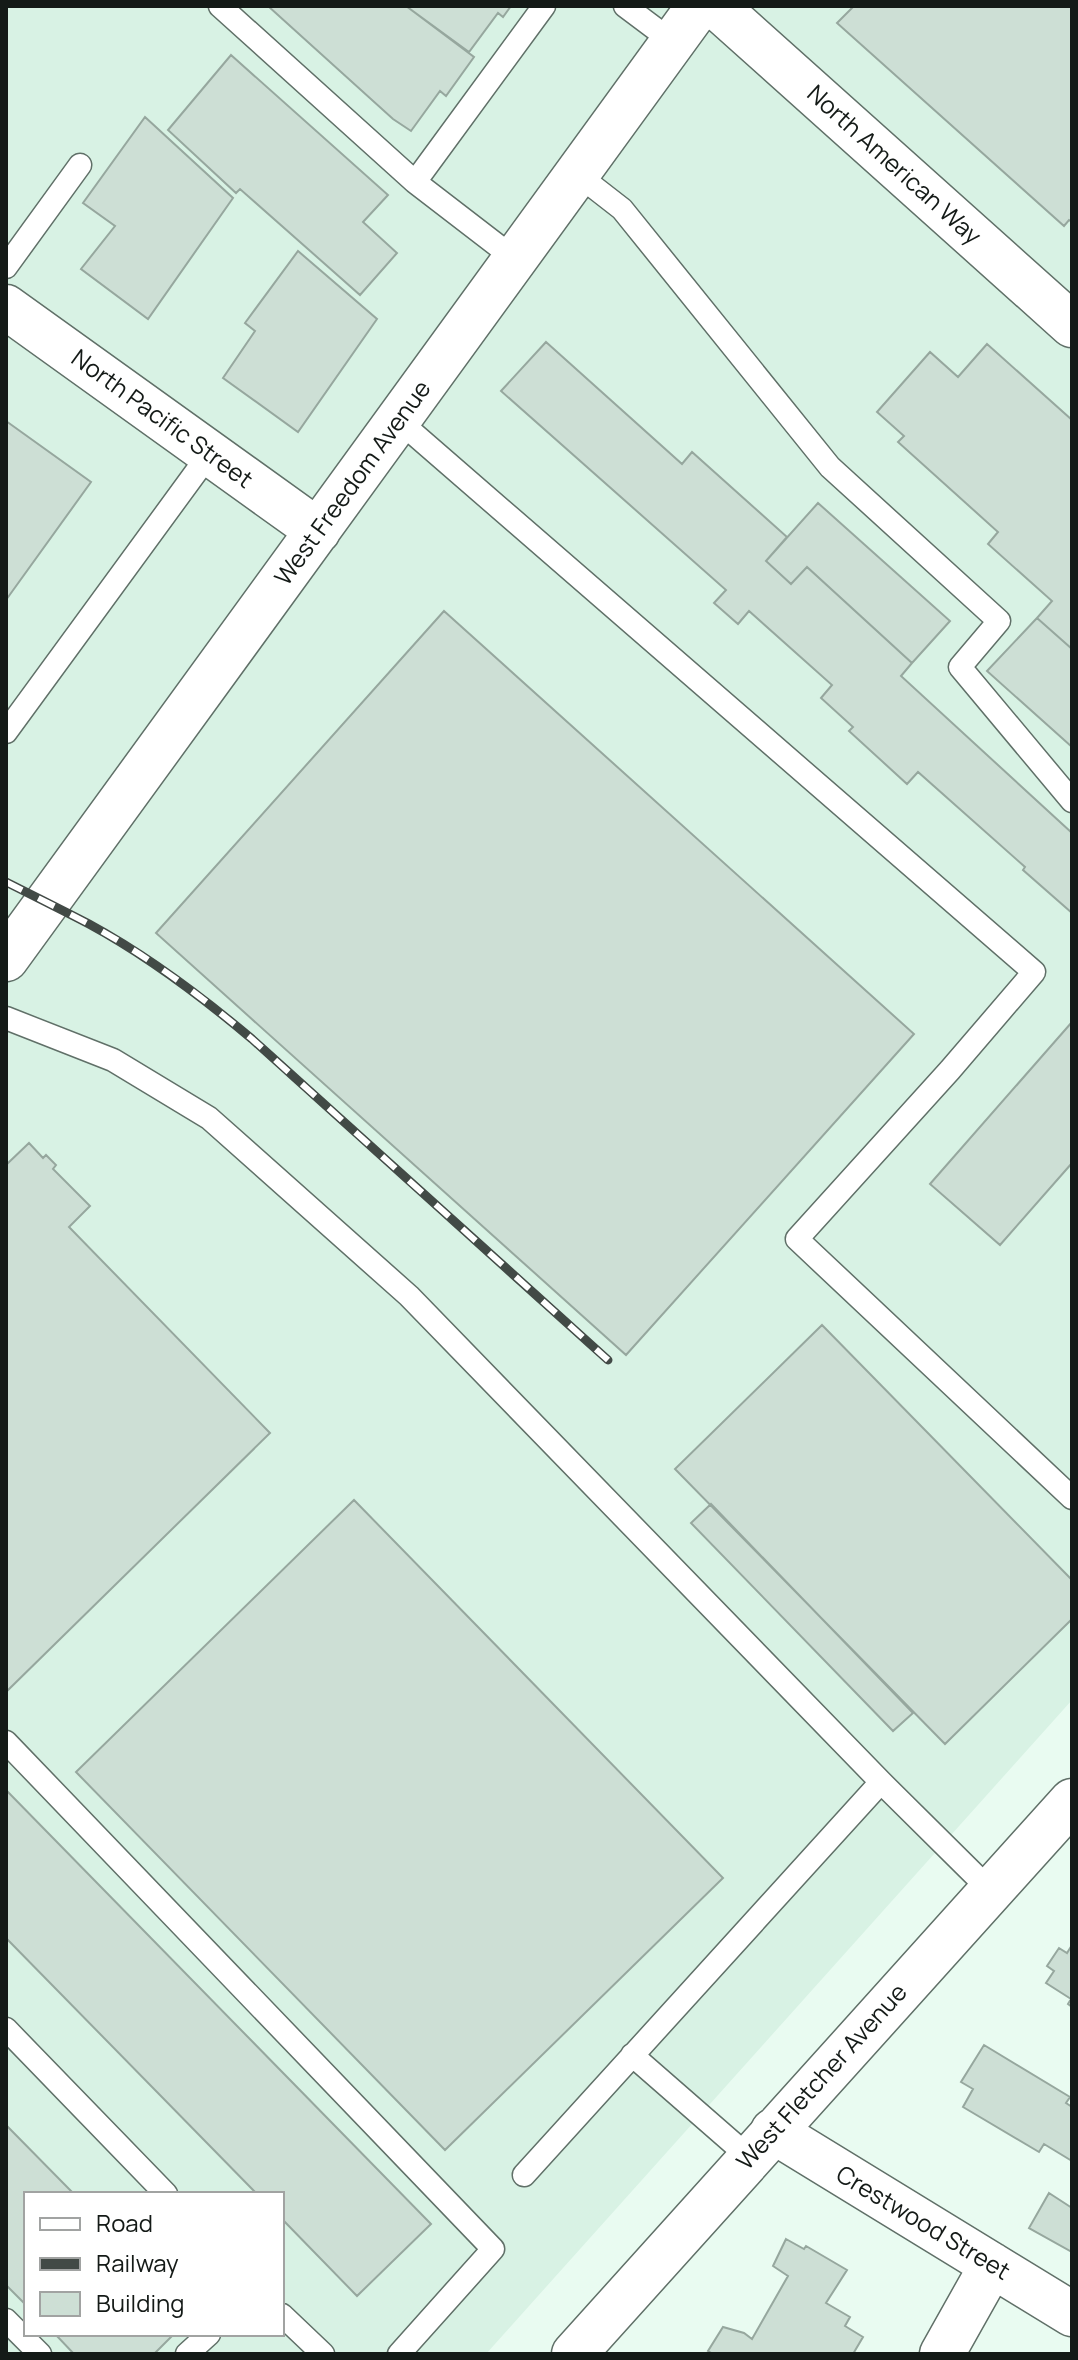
<svg xmlns="http://www.w3.org/2000/svg" width="1078" height="2360" viewBox="0 0 1078 2360" font-family="Manrope,sans-serif">
<style>
.built{fill:#d8f2e4;fill-rule:evenodd}
.building{fill:#cddfd5;stroke:#96a79e;stroke-width:2}
.lines{fill:none;stroke-linecap:round;stroke-linejoin:round}
.lane-casing{stroke:#607068;stroke-width:25}
.street-casing{stroke:#607068;stroke-width:47}
.secondary-casing{stroke:#607068;stroke-width:47}
.lane{stroke:#fff;stroke-width:22}
.street{stroke:#fff;stroke-width:44}
.secondary{stroke:#fff;stroke-width:44}
.rail-casing{stroke:#424a46;stroke-width:9}
.rail{stroke:#fff;stroke-width:6;stroke-dasharray:18;stroke-linecap:butt}
.labels{text-anchor:middle;stroke-width:6;stroke-linejoin:round;paint-order:stroke}
.street-label{font-size:24px;fill:#141a17;stroke:#fff}
</style>
<rect width="100%" height="100%" fill="#e9fbf1"/>
<!-- built -->
<path class="built" d="M 6,6 L 1072,6 L 1072,1700 L 486,2354 L 6,2354 ZM 26,2194 L 282,2194 L 282,2334 L 26,2334 Z"/>
<!-- building -->
<path class="building" d="M 268,6 L 406,6 L 474,57 L 446,96 L 440,91 L 411,131 L 393,119 Z
M 406,6 L 511,6 L 503,17 L 498,13 L 469,52 Z
M 850,6 L 1072,6 L 1072,222 L 1069,220 L 1064,226 L 837,23 L 852,8 Z
M 231,55 L 388,195 L 363,222 L 397,253 L 360,295 L 240,189 L 236,193 L 168,130 Z
M 145,117 L 233,198 L 148,319 L 81,269 L 115,226 L 83,203 Z
M 298,251 L 377,319 L 298,432 L 223,378 L 255,331 L 245,323 Z
M 546,342 L 682,464 L 692,452 L 787,537 L 766,561 L 791,584 L 807,567 L 912,663 L 901,676 L 1072,833 L 1072,913 L 1023,870 L 1025,867 L 918,772 L 907,784 L 849,731 L 853,727 L 821,698 L 832,685 L 749,611 L 738,624 L 714,603 L 726,590 L 501,391 Z
M 987,344 L 1072,420 L 1072,649 L 1037,618 L 1052,601 L 988,544 L 998,532 L 898,442 L 904,436 L 877,412 L 930,352 L 958,377 Z
M 6,421 L 91,482 L 6,600 Z
M 818,503 L 950,621 L 912,663 L 807,567 L 791,584 L 766,561 Z
M 444,611 L 914,1034 L 626,1355 L 156,933 Z
M 1037,618 L 1072,649 L 1072,747 L 987,671 Z
M 1072,1022 L 1072,1163 L 1000,1245 L 930,1184 Z
M 29,1143 L 43,1158 L 46,1155 L 56,1165 L 53,1169 L 90,1206 L 69,1227 L 270,1433 L 6,1692 L 6,1165 Z
M 822,1325 L 1072,1580 L 1072,1619 L 945,1744 L 675,1469 Z
M 354,1500 L 723,1878 L 445,2150 L 76,1772 Z
M 711,1504 L 913,1713 L 893,1731 L 691,1523 Z
M 6,1790 L 431,2224 L 357,2296 L 282,2219 L 282,2194 L 257,2194 L 6,1938 Z
M 1072,1945 L 1072,2007 L 1068,2004 L 1071,1999 L 1046,1983 L 1054,1971 L 1047,1966 L 1059,1948 L 1067,1953 Z
M 984,2045 L 1070,2097 L 1066,2103 L 1072,2107 L 1072,2161 L 1044,2144 L 1039,2152 L 963,2107 L 973,2089 L 961,2082 Z
M 6,2125 L 74,2194 L 26,2194 L 26,2305 L 6,2285 Z
M 1049,2193 L 1072,2208 L 1072,2252 L 1029,2228 Z
M 786,2239 L 804,2249 L 806,2246 L 847,2270 L 826,2303 L 850,2317 L 845,2326 L 863,2337 L 853,2354 L 713,2354 L 708,2351 L 723,2327 L 744,2333 L 752,2339 L 788,2276 L 773,2266 Z
M 55,2334 L 174,2334 L 154,2354 L 74,2354 Z"/>
<g class="lines">
<defs>
<path id="lane" d="M 220,6 L 415,182
M 625,6 L 673,42
M 577,174 L 622,209 L 830,467 L 999,621 L 960,667 L 1072,801
M 515,259 L 415,182 L 544,6
M 6,267 L 80,165
M 398,420 L 1034,972 L 950,1070 L 797,1239 L 1072,1498
M 6,732 L 210,453
M 6,1018 L 113,1060 L 209,1118 L 409,1296 L 881,1782 L 991,1891
M 6,1742 L 493,2249 L 399,2354
M 6,2029 L 166,2194
M 632,2055 L 750,2158
M 524,2175 L 881,1782
M 282,2315 L 323,2354
M 6,2320 L 40,2354
M 187,2354 L 209,2334"/>
<path id="street" d="M 716,6 L 1072,325
M 6,307 L 318,531
M 6,959 L 699,6
M 773,2131 L 1072,2314
M 942,2354 L 992,2265"/>
<path id="secondary" d="M 574,2354 L 1072,1801"/>
</defs>
<!-- lane casing -->
<use href="#lane" class="lane-casing"/>
<!-- street casing -->
<use href="#street" class="street-casing"/>
<!-- secondary casing -->
<use href="#secondary" class="secondary-casing"/>
<!-- lane -->
<use href="#lane" class="lane"/>
<!-- street -->
<use href="#street" class="street"/>
<!-- secondary -->
<use href="#secondary" class="secondary"/>
<defs>
<path id="rail" d="M 6,882 C 34,896 62,910 89,924 C 148,956 201,996 252,1039 L 608,1360"/>
</defs>
<!-- rail casing -->
<use href="#rail" class="rail-casing"/>
<!-- rail -->
<use href="#rail" class="rail"/>
</g>
<g class="labels">
<!-- street labels -->
<g class="street-label">
<text transform="translate(894 165) rotate(42)" y="8">North American Way</text>
<text transform="translate(162 419) rotate(36)" y="8">North Pacific Street</text>
<text transform="translate(353 483) rotate(-54)" y="8">West Freedom Avenue</text>
<text transform="translate(822 2077) rotate(-48)" y="8">West Fletcher Avenue</text>
<text transform="translate(923 2223) rotate(31)" y="8">Crestwood Street</text>
</g>
</g>
<!-- border -->
<rect width="1078" height="2360" fill="none" stroke="#141a17" stroke-width="16"/>
<!-- legend -->
<rect x="24" y="2192" width="260" height="144" fill="#ffffff" stroke="#a1a3a2" stroke-width="2"/>
<rect x="40" y="2218" width="40" height="12" fill="#ffffff" stroke="#a1a3a2" stroke-width="2"/>
<text x="96" y="2232" font-size="24" fill="#141a17">Road</text>
<rect x="40" y="2258" width="40" height="12" fill="#424a46" stroke="#a1a3a2" stroke-width="2"/>
<text x="96" y="2272" font-size="24" fill="#141a17">Railway</text>
<rect x="40" y="2292" width="40" height="24" fill="#cddfd5" stroke="#a1a3a2" stroke-width="2"/>
<text x="96" y="2312" font-size="24" fill="#141a17">Building</text>
</svg>
